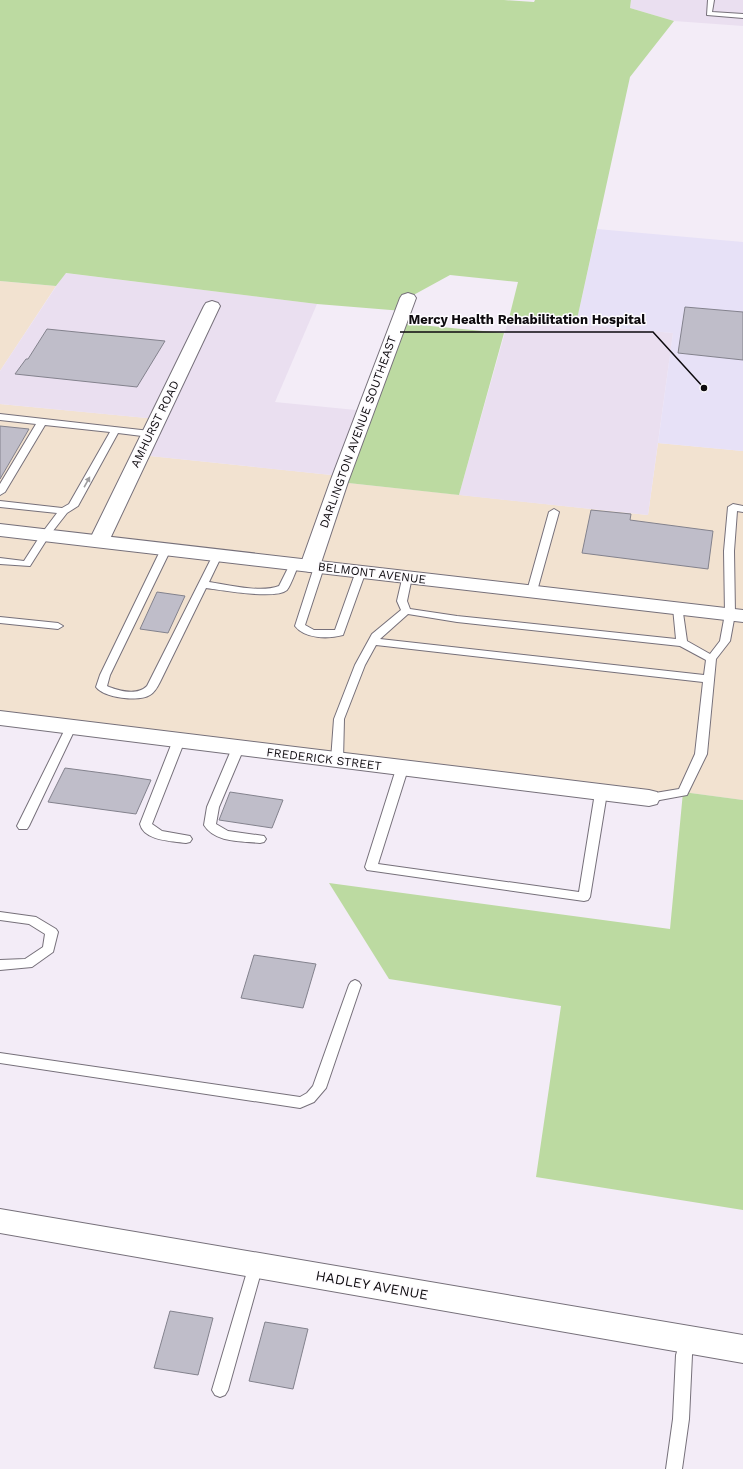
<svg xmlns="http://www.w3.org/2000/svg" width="743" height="1469" viewBox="0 0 743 1469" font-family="'Work Sans',sans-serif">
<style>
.commercial{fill:#f2e2d0}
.built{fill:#eadff0}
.medical{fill:#e7e1f7}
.green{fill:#bcdaa1}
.building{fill:#bfbdc9;stroke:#83828d}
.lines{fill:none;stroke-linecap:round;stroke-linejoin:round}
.service-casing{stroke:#76707a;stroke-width:2}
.minor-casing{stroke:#76707a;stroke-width:2}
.secondary-casing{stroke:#76707a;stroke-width:2}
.service{fill:#fff;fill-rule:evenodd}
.minor{fill:#fff;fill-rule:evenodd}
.secondary{fill:#fff;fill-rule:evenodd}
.oneway{fill:#9e9d9f}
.labels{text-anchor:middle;stroke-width:3;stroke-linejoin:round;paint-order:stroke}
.street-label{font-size:12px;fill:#0d0a0e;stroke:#fdfbfe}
.near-street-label{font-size:14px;fill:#0d0a0e;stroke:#fdfbfe}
.leader{fill:none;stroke:#0d0a0e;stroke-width:1.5}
.callout-dot{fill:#0d0a0e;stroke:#fdfbfe;stroke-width:1.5}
.callout-label{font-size:13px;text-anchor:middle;font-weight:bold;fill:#0d0a0e;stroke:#fdfbfe;stroke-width:3;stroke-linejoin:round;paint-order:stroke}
</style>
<rect width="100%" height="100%" fill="#f3ecf7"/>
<!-- commercial -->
<path class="commercial" d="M 0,281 L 56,286 L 0,371 Z
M 0,404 L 158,419 L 141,455 L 341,476 L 339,482 L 648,515 L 658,443 L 743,451 L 743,800 L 683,792 L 649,798 L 0,718 Z"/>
<!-- built -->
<path class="built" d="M 631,0 L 743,0 L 743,26 L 674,21 L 630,8 Z
M 65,273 L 317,304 L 275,402 L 366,411 L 341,476 L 140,455 L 157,419 L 0,404 L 0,371 Z
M 509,318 L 673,333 L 648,515 L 459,495 Z"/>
<!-- medical -->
<path class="medical" d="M 597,229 L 743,242 L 743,451 L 658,443 L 673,333 L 576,324 Z"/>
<!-- green -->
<path class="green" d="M 0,0 L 504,0 L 534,2 L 535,0 L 631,0 L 630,8 L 674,21 L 630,77 L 576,324 L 509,318 L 518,282 L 450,275 L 408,298 L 403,311 L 317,304 L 66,273 L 56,286 L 0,281 Z
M 399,323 L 504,333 L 459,495 L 339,482 Z
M 683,792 L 743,800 L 743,1210 L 536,1177 L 561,1006 L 389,979 L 329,883 L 670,929 Z"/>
<!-- building -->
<path class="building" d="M 685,307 L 743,312 L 743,360 L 678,353 Z
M 47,329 L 165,341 L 137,387 L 15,374 L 26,359 L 28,359 Z
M 0,426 L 29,429 L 0,479 Z
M 591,510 L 631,514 L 630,520 L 713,531 L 708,569 L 582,553 Z
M 157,592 L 185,596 L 168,633 L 140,629 Z
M 65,768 L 118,775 L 151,780 L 136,814 L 48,802 Z
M 230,792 L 283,800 L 272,828 L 219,820 Z
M 254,955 L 316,964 L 303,1008 L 241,998 Z
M 170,1311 L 213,1318 L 198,1375 L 154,1368 Z
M 265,1322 L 308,1329 L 293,1389 L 249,1381 Z"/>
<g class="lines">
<defs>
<path id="service" d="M 708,0 L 714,0 L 712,12 L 743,14 L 743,18 L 707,15 Z
M 0,414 L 150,431 L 154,434 L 150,437 L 118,433 L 78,506 L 67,513 L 49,536 L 30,566 L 0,564 L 0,558 L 24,561 L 42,533 L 57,513 L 0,507 L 0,501 L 62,508 L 69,504 L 110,432 L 45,425 L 5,492 L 0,495 L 0,484 L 36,424 L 0,420 Z
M 733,504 L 743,506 L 743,512 L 737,511 L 734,551 L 735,614 L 730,641 L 716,659 L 707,754 L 687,795 L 649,802 L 645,801 L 643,798 L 645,795 L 649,794 L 679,789 L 695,754 L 703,682 L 376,645 L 365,665 L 344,719 L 343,760 L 341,763 L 333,763 L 331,760 L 334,719 L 355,665 L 372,634 L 401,610 L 397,601 L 403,575 L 407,574 L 412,577 L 407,601 L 410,609 L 457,616 L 676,639 L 673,608 L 678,605 L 682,606 L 687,641 L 710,654 L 720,641 L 725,614 L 724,551 L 728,507 ZM 408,614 L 457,622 L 680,646 L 706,660 L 704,675 L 380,639 Z
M 554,509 L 559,512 L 537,591 L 536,593 L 528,593 L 527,591 L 549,512 Z
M 166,546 L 171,549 L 110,675 L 107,686 L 109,687 C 120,691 137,696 147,686 L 214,553 L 220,553 L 222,555 L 209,582 C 228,585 261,593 279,586 L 291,562 L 294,561 L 299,564 C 296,570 291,585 287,590 C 276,600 221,590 206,588 L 160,682 C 158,686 155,692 150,695 C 139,702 104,698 96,687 L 100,675 L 161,549 Z
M 319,564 L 324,567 L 305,625 L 314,630 L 335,630 L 356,571 L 361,568 L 366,571 L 343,635 C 328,639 305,639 295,626 L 314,567 Z
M 0,617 L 58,623 L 63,626 L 58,629 L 0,623 Z
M 71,723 L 75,724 L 76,727 L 29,826 L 27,829 L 19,829 L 17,826 L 66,727 L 67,724 Z
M 179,736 L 183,737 L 185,740 L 152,824 L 162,831 L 190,836 L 192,839 L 190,842 L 186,843 C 172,841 144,841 140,824 L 173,740 L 175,737 Z
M 238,744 L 242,745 L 244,748 L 219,807 L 216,824 L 228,831 L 264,836 L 266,839 L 264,842 L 260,843 C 242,841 215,843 204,825 L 207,807 L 232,748 L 234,745 Z
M 402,765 L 406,766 L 408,769 L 378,864 L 579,892 L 595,793 L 597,790 L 605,790 L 607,793 L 590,897 L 588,900 L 584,901 L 367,870 L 365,867 L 396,769 L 398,766 Z
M 0,912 L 36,917 L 56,929 L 58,932 L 53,952 L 32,967 L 0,970 L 0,960 L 25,959 L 43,947 L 45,934 L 29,924 L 0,920 Z
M 355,980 L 359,982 L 361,985 L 326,1088 L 314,1102 L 300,1108 L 0,1063 L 0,1053 L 300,1097 L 307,1093 L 313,1086 L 349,985 L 351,982 Z
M 256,1259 L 261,1261 L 263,1265 L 228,1390 L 225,1395 L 220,1397 L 215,1395 L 212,1390 L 249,1265 L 251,1261 Z
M 687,1333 L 692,1335 L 695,1340 L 692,1355 L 689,1419 L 682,1469 L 666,1469 L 673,1419 L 676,1355 L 682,1335 Z"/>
<path id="minor" d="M 408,293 L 414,295 L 416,298 L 348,482 L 320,566 L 317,570 L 310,572 L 303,570 L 300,566 L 330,482 L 400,298 L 402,295 Z
M 212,301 L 218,303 L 220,306 L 109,541 L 106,545 L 99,547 L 92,545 L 89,541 L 204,306 L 206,303 Z
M 0,711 L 649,790 L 657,792 L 660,798 L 657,804 L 649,806 L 0,725 Z
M 0,1209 L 743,1335 L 743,1363 L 0,1233 Z"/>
<path id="secondary" d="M 0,524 L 743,610 L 743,622 L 0,536 Z"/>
</defs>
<!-- service casing -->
<use href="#service" class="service-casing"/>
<!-- minor casing -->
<use href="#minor" class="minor-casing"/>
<!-- secondary casing -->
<use href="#secondary" class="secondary-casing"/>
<!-- service -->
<use href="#service" class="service"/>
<!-- minor -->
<use href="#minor" class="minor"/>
<!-- secondary -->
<use href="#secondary" class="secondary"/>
</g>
<!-- one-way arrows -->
<defs><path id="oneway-solid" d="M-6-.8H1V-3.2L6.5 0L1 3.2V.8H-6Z"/></defs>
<use class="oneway" href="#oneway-solid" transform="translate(87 482) rotate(-61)"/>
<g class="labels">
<!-- street labels -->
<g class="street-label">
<text transform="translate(155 424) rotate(-64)" y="4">AMHURST ROAD</text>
<text transform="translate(358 432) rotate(-70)" y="4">DARLINGTON AVENUE SOUTHEAST</text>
<text transform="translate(372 573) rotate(7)" y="4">BELMONT AVENUE</text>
<text transform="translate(324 759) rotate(7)" y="4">FREDERICK STREET</text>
</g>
<!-- near-street labels -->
<g class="near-street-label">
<text transform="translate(372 1285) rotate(10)" y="5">HADLEY AVENUE</text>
</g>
</g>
<!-- callouts -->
<path class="leader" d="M704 388L653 332H400"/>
<circle class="callout-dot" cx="704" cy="388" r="4"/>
<g class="callout-label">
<text x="527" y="324">Mercy Health Rehabilitation Hospital</text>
</g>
</svg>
